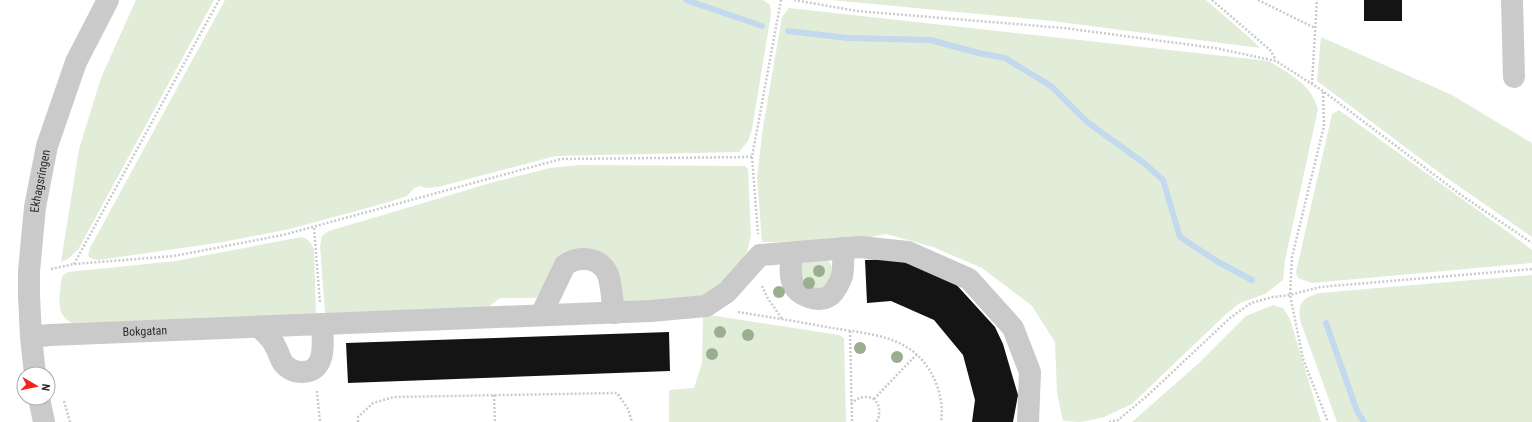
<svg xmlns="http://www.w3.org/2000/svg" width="1532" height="422" viewBox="0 0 1532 422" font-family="'Roboto Condensed',sans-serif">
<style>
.green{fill:#e1ecd9}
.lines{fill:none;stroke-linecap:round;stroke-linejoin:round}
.stream{stroke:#c3d9ee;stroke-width:6}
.building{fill:#141414}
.path{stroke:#cacaca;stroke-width:2.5;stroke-dasharray:2 2;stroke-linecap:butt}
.minor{stroke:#cacaca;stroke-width:22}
.tree{fill:#9baf90}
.labels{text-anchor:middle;stroke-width:4;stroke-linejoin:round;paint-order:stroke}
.street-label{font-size:12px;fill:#2d2d2d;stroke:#fff}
</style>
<rect width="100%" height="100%" fill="#fff"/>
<!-- green -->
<path class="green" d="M 136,0 L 214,0 L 79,248 L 68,259 L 61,262 L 79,149 L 101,78 Z
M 225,0 L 763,0 L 770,5 L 771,14 L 752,129 L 748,141 L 739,152 L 556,156 L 438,187 L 426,188 L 420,186 L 414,188 L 407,196 L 389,202 L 290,229 L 223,242 L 99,260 L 92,259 L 88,256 L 90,248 Z
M 831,0 L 1206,0 L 1251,39 L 1260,48 L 1052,21 Z
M 789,8 L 1269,61 C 1291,75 1310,83 1318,109 L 1285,260 L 1283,280 L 1265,294 L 1240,303 L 1225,315 L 1132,404 L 1104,417 L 1082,422 L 1063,421 L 1057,393 L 1055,342 L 1032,306 L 982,268 L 933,247 L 886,234 L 851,241 L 762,242 L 757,178 L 763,127 L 782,17 Z
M 1321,37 L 1452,95 L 1532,143 L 1532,237 L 1444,176 L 1317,81 Z
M 1339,110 L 1523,243 L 1532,250 L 1532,263 L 1312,283 L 1298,278 L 1296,272 L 1332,114 Z
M 578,165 L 745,166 L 748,169 L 751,236 L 747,252 L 738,267 L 707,295 L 695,301 L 624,302 L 589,250 L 544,295 L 535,298 L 500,298 L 487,308 L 325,313 L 320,246 L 322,236 L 329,231 L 494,182 L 550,168 Z
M 301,237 C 309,239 311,242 314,250 L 316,315 L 72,323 C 54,315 60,293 62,276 L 68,272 L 176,261 Z
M 824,257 C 837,267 832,275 827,288 L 805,289 L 798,267 L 801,262 Z
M 1532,275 L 1532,422 L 1337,422 L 1301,323 C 1297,305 1300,299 1319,293 Z
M 1273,305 L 1283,308 L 1290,319 L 1321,422 L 1132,422 L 1199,363 L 1246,316 Z
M 703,314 L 839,335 L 844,338 L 846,422 L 669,422 L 669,390 L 694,388 L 702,363 Z"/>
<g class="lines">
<!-- stream -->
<path class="stream" d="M 686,0 L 762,26
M 788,31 L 848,38 L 931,40 L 978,53 L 1005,58 L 1051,86 L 1086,121 L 1145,164 L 1163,180 L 1180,237 L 1218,262 L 1252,280
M 1326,323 L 1357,411 L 1364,422"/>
</g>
<!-- building -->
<path class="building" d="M 1364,0 L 1402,0 L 1402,21 L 1364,21 Z
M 904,259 L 953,281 L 995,327 L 1003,344 L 1018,395 L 1013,422 L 972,422 L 975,400 L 963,355 L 934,320 L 891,301 L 867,303 L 865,260 Z
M 669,332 L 670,371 L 348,383 L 346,343 Z"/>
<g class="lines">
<!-- path -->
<path class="path" d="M 794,0 L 857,11 L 1064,28 L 1215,48 L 1276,61 L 1323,91 L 1461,195 L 1532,243
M 1212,0 L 1270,50 L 1276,60
M 1258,0 L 1315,28
M 1312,84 L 1317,0
M 1323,92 L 1324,126 L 1292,257 L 1290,295 L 1303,359 L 1328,422
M 752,157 L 758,234
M 314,228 L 320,303
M 74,264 L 219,0
M 51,269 L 74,264 L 174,256 L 283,235 L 561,159 L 752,157 L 781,0
M 762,286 L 767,297 L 782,319
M 738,312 C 769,317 801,322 832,328 C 856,332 887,334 908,348 C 932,363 945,395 941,422
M 850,331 L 852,422
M 317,391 L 320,422
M 494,395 L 495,422
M 874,399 L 917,354
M 64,401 L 70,422
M 851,404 C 858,397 865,395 874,399 C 880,405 880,411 878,420 L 875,422
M 358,422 L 358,417 L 373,403 L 394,397 L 617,393 L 628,409 L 632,422
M 1109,422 L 1118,420 L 1147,396 L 1230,318 L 1251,303 L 1273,297 L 1290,295 L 1320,287 L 1532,269"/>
<!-- minor -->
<g class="minor">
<path d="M 1512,0 L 1514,77"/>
<path d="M 792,253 C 791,263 789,274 793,284 C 798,296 819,304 831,295 C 835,291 840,282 842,276 C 844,268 843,257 843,248"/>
<path d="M 541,315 L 565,265 C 579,255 601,257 608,275 C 612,286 612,301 614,313"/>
<path d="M 259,327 C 265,333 272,338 275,346 C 279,352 279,357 283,363 C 288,369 294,372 302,372 C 327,372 323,342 322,324"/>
<path id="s1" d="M 31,337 L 50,335 L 650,311 L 706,306 L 727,292 L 760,255 L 860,247 L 908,252 L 969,279 L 1013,328 L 1030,372 L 1028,422"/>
<path id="s2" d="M 35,374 L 31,337 L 29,296 L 29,271 L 35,207 L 47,146 L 76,62 L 108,0"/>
<path d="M 39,398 L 44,422"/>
</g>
</g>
<!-- trees -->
<g class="tree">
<circle cx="819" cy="271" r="6"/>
<circle cx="809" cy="283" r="6"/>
<circle cx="779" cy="292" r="6"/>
<circle cx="720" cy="332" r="6"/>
<circle cx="748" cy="335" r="6"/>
<circle cx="860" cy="348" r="6"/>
<circle cx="712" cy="354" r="6"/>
<circle cx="897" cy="357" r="6"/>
</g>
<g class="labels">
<!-- street labels -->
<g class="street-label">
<text dy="4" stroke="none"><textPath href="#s2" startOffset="194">Ekhagsringen</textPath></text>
<text dy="4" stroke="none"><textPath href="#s1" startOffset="114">Bokgatan</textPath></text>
</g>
</g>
<!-- north arrow -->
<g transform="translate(36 386) rotate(99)"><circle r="19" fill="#ffffff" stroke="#ababab"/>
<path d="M0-3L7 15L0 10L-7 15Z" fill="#f6221d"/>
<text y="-6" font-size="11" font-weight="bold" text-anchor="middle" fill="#2d2d2d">N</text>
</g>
</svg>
